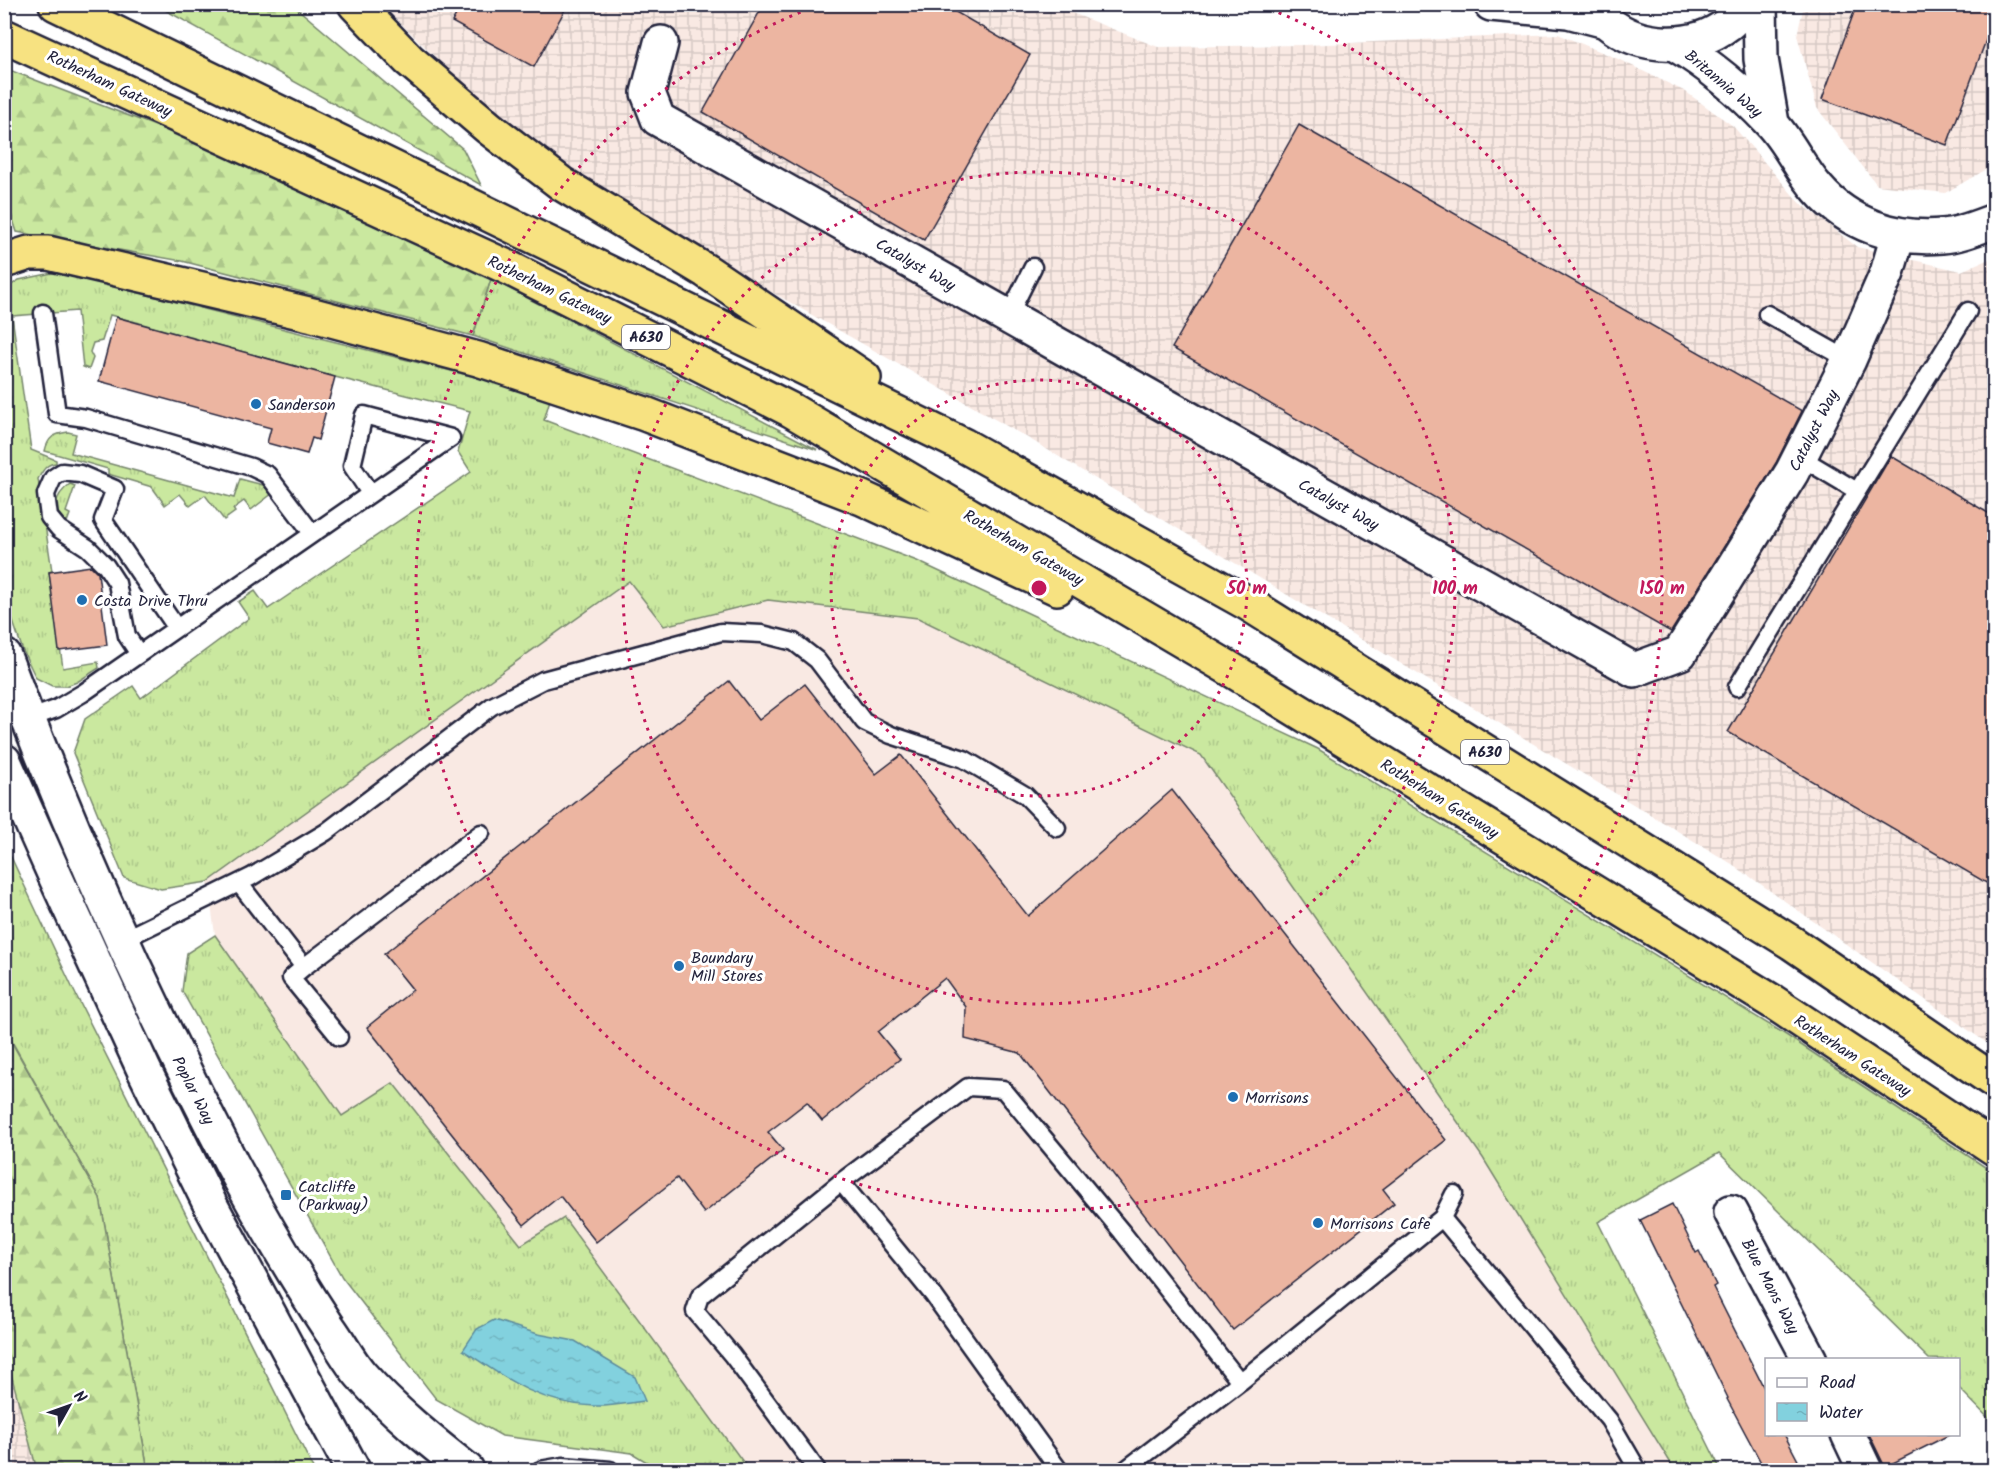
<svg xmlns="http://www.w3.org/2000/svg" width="1999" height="1475" viewBox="0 0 1999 1475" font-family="Kalam,sans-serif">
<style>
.built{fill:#f9e9e3}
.industrial{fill:url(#industrial-grid)}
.grass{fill:url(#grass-tufts);stroke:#76856d;stroke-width:1.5}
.forest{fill:url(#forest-firs);stroke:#76856d;stroke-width:1.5}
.water{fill:url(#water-ripples);stroke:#5c8b9d;stroke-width:1.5}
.building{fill:#ecb5a1;stroke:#22223b;stroke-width:1.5}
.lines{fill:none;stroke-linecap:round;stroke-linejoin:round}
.lane-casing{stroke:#22223b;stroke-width:21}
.street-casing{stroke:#22223b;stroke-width:38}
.secondary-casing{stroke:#22223b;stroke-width:38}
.highway-casing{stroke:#22223b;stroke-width:38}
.lane{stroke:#fff;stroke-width:16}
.street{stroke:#fff;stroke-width:33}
.secondary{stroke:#fff;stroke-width:33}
.highway{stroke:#f7e281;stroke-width:33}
.ring{fill:none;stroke:#c2185b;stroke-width:3;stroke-dasharray:3 6}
.poi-dot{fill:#1f6fb2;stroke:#fff;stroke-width:2}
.labels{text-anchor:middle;stroke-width:6;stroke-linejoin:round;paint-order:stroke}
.shield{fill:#fff;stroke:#646476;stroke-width:1.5}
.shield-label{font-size:15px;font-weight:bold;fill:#22223b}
.street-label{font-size:16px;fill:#22223b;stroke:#fff}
.poi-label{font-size:16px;fill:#22223b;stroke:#fff;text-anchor:start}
.centre{fill:#c2185b;stroke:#fff;stroke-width:3}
.ring-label{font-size:18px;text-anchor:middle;font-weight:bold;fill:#c2185b;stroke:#fff;stroke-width:6;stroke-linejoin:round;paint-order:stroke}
</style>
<defs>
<pattern id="industrial-grid" width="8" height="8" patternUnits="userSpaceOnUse" patternTransform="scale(1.5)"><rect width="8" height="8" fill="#f9e9e3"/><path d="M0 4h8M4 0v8" fill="none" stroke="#d5c8c4"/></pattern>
<pattern id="grass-tufts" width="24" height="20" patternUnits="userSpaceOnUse" patternTransform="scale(1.5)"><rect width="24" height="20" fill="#cae89f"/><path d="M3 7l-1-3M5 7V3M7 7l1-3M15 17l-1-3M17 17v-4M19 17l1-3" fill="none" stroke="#adc78a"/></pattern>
<pattern id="forest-firs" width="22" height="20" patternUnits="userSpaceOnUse" patternTransform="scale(1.5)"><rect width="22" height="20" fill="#cae89f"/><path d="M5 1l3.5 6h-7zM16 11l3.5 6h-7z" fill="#adc78a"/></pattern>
<pattern id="water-ripples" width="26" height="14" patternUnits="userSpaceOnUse" patternTransform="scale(1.5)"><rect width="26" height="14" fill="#82d1de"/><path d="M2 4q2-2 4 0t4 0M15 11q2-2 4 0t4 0" fill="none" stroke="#70b3bf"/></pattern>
</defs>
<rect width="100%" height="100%" fill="#fff"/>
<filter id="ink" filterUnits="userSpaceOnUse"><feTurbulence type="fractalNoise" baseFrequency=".0167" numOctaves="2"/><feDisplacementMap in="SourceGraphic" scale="12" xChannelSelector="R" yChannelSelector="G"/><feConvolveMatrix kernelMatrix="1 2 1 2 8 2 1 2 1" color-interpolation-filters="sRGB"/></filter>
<g filter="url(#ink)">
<!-- built -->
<path class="built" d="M 629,581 L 664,626 L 768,600 L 918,618 L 1201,755 L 1483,1158 L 1675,1470 L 749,1470 L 565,1219 L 521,1245 L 393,1083 L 342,1116 L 215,935 L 208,882 Z"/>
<!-- industrial -->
<path class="industrial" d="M 382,5 L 1052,5 L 1158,47 L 1305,45 L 1558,34 L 1616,58 L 1686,92 L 1733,126 L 1798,201 L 1857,247 L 1961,271 L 1994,257 L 1994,1048 L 1732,864 L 1033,441 L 542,161 Z
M 1804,5 L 1994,5 L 1994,165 L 1945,193 L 1877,185 L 1817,108 L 1797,35 Z
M 5,1266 L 70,1470 L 5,1470 Z"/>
<!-- grass -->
<path class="grass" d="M 57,272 L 551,396 L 544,420 L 917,561 L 1318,749 L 1783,1033 L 1994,1173 L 1994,1424 L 1959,1388 L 1958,1360 L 1929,1359 L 1719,1153 L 1598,1222 L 1721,1470 L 1675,1470 L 1483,1158 L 1201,755 L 918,618 L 768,600 L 664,626 L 629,581 L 208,882 L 161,889 L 124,878 L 73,753 L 85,719 L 133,686 L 141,698 L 249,618 L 238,602 L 255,591 L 268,609 L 471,472 L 458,452 L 470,411 L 335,377 L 110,315 L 102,341 L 93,343 L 90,352 L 93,358 L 89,369 L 83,367 L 77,311 L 12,316 L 31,450 L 56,460 L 56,463 C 46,464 43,470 38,479 L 52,571 L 49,572 L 63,668 L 98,662 L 99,668 L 77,682 L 66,686 L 52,686 L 36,678 L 23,651 L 5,598 L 4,290 L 19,280 Z
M 491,279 L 818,450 L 473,336 Z
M 68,432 L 76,434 L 71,453 L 234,498 L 240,479 L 263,485 L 273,493 L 251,510 L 244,501 L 233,509 L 235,512 L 224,520 L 205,495 L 190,506 L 180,494 L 165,505 L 152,487 L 108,474 L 108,469 L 45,451 C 48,437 54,434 68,432 Z
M 70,484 L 75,486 L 66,512 L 70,514 L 66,525 C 52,510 53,497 70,484 Z
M 11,857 L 73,989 L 314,1470 L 148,1470 L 100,1198 L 5,1029 L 4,860 Z
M 215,935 L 342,1116 L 393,1083 L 521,1245 L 564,1218 L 749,1470 L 660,1470 L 632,1453 L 502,1436 L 436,1399 L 342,1277 L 182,991 L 187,953 Z"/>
<!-- forest -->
<path class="forest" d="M 156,5 L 293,5 L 463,149 L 481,185 Z
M 4,68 L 205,145 L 491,279 L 473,336 L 182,261 L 17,232 L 5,196 Z
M 4,1029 L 100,1198 L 148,1470 L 37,1470 L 5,1352 Z"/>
<!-- water -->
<path class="water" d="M 494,1320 L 538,1334 L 575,1341 L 635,1377 L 645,1401 C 628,1403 610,1407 594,1406 C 539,1404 506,1379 463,1350 L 477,1329 Z"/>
<!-- building -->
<path class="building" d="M 462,4 L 568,4 L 534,67 L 452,22 Z
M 764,4 L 942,4 L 1030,55 L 924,240 L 703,112 Z
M 1857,4 L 1995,4 L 1995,16 L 1947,145 L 1822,99 Z
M 1299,125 L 1802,411 L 1776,463 L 1671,632 L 1172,348 Z
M 116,317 L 335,377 L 318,440 L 312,438 L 307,454 L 267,443 L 271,428 L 99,381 Z
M 1891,456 L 1995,517 L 1995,888 L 1728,732 Z
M 91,566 L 98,573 L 107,645 L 59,651 L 49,572 Z
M 729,681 L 759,720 L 805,684 L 876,774 L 901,755 L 1028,916 L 1172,790 L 1446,1140 L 1383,1189 L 1394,1203 L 1233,1330 L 1020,1053 L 965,1039 L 966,1007 L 945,978 L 878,1032 L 900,1059 L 822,1121 L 807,1102 L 789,1116 L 768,1132 L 783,1150 L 704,1213 L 677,1178 L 596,1242 L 560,1196 L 524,1225 L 367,1027 L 413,990 L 384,954 Z
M 1672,1204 L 1696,1253 L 1699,1251 L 1716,1285 L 1713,1287 L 1767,1394 L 1767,1434 L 1784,1434 L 1803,1470 L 1765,1470 L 1727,1399 L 1728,1398 L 1640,1220 Z
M 1869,1434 L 1951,1434 L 1885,1467 Z"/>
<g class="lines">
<defs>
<path id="lane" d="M 43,313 L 57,414 L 86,418 L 251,467 L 268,475 L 312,533
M 1767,314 L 1849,360
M 1008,317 L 1033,267
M 1800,457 L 1857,491
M 370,493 L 352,466 L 364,415 L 451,438
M 139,654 L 127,636 L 117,583 L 106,566 L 88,548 L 59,529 L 49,517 L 46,494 L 53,478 L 62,472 L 80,474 L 115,489 L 103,520 L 176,627
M 1737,687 L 1968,311
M 28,719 L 56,709 L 83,693 L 451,438
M 239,883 L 304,967 L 291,978 L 339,1037
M 122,940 L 251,877 L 326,832 L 492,706 L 543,680 L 721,632 L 762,634 L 794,642 L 817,660 L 864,722 L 891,735 L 964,759 L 1025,795 L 1057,828
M 304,967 L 481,833
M 841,1182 L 968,1087 L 1003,1089 L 1122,1232 L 1240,1382
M 1442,1218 L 1609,1420 L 1638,1470
M 540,1470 L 563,1466 L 610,1470
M 817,1470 L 732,1355 L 695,1311 L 700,1296 L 841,1182 L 934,1296 L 1059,1470
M 1125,1470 L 1240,1382 L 1442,1218 L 1454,1194"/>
<path id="street" d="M 1760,4 L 1761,59 L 1772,123
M 661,43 L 648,93 L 658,119 L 1634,670 L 1680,653 L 1792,472 L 1849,360 L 1887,273 L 1898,235
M 1675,44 C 1710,65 1742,92 1770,122 C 1789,142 1800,169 1818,189 C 1849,225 1895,240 1942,236 C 1959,235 1978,227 1994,221
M 1731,1212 L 1810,1360
M 1848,1434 L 1865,1470"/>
<path id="secondary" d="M 1491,4 L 1568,11 L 1606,21
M 1591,4 C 1596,10 1601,17 1607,22 C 1640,49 1693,51 1728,24 C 1735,19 1741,11 1747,4
M 4,656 C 69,830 146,1000 232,1164 C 262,1220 294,1275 329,1328 C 340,1343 349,1361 361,1375 C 393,1411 430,1441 467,1470
M 4,761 L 56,878 L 144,1070 L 210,1204 L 353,1470"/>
<path id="highway" d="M 56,4 L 963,445 L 1247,603 L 1792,943 L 1994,1081
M 355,4 L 409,60 L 489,128 L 562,184 L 706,271 L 864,378
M 4,36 L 509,268 L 791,410 L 1227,667 L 1773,1002 L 1994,1148
M 4,261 L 29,253 L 48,253 L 313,315 L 478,359 L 645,414 L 862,498 L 1057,588"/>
</defs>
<!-- lane casing -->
<use href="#lane" class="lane-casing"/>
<!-- street casing -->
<use href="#street" class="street-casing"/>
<!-- secondary casing -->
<use href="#secondary" class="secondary-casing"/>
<!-- highway casing -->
<use href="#highway" class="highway-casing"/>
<!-- lane -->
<use href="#lane" class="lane"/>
<!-- street -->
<use href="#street" class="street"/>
<!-- secondary -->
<use href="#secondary" class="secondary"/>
<!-- highway -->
<use href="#highway" class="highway"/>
</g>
</g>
<!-- distance rings -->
<g class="ring">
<circle cx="1039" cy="588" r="208"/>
<circle cx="1039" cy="588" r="416"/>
<path d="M1262 6A623 623 0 1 1 816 6"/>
</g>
<!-- markers -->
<g class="poi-dot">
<circle cx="256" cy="404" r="6"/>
<circle cx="82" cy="600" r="6"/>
<circle cx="679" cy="966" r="6"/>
<circle cx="1233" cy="1097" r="6"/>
<rect x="280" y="1189" width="12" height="12" rx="3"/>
<circle cx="1318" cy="1223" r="6"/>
</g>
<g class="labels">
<!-- shield labels -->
<g class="shield">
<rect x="622" y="325" width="48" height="24" rx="4.5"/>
<rect x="1461" y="740" width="48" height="24" rx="4.5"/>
</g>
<g class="shield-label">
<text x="646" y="342">A630</text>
<text x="1485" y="757">A630</text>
</g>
<!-- street labels -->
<g class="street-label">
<text transform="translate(110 83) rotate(25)" y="6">Rotherham Gateway</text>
<text transform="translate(1724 83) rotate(40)" y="6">Britannia Way</text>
<text transform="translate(916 264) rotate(30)" y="6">Catalyst Way</text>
<text transform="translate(550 289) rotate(26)" y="6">Rotherham Gateway</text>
<text transform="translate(1813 430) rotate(-63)" y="6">Catalyst Way</text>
<text transform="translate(1339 504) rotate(29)" y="6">Catalyst Way</text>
<text transform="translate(1024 547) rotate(30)" y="6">Rotherham Gateway</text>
<text transform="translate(1440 798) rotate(32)" y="6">Rotherham Gateway</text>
<text transform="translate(1853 1055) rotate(33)" y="6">Rotherham Gateway</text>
<text transform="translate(194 1090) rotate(63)" y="6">Poplar Way</text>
<text transform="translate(1771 1286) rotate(62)" y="6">Blue Mans Way</text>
</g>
<!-- poi labels -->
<g class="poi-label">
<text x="268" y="410">Sanderson</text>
<text x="94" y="606">Costa Drive Thru</text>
<text x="691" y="963">Boundary<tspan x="691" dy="18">Mill Stores</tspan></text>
<text x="1245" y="1103">Morrisons</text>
<text x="298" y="1192">Catcliffe<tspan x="298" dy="18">(Parkway)</tspan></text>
<text x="1330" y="1229">Morrisons Cafe</text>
</g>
</g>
<circle cx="1039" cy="588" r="9" class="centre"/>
<g class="ring-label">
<text x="1247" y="594">50 m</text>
<text x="1455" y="594">100 m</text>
<text x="1662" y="594">150 m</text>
</g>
<!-- margin -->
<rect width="1999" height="1475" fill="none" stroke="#fff" stroke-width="24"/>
<rect x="12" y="12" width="1975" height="1451" fill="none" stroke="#22223b" stroke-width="2" filter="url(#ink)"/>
<!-- legend -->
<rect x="1765" y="1358" width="195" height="78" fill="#ffffff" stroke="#a7a7b1" stroke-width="1.5"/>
<rect x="1777" y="1378" width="30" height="9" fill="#ffffff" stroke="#a7a7b1" stroke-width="1.5"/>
<text x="1819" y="1388" font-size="18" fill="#22223b">Road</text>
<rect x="1777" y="1403" width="30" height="18" fill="url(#water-ripples)" stroke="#a7a7b1" stroke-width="1.5"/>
<text x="1819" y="1418" font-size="18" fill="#22223b">Water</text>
<!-- north arrow -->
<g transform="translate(69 1406) rotate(50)" stroke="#ffffff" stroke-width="4.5" paint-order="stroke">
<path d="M0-4.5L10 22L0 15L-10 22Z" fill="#22223b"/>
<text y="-9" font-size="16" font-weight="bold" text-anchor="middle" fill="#22223b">N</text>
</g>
</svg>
